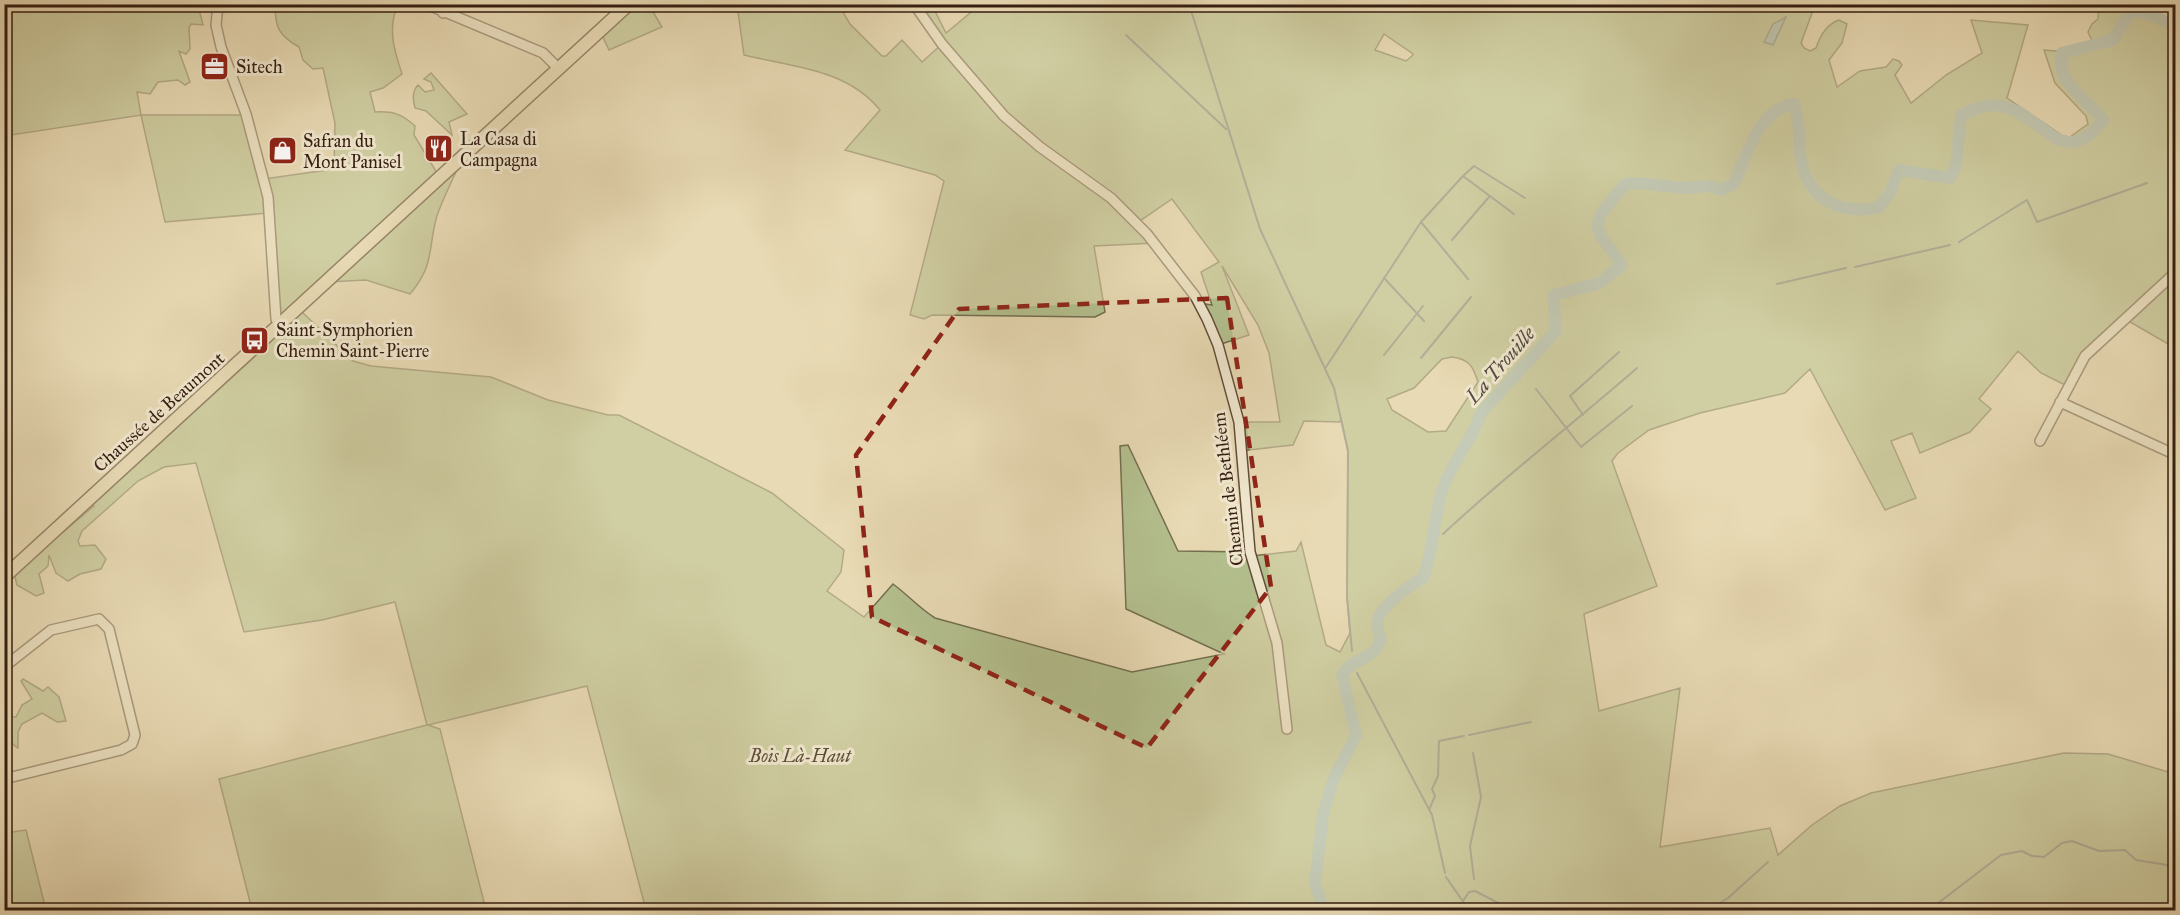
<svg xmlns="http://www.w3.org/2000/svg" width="2180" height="915" viewBox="0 0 2180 915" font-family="'IM FELL Great Primer',serif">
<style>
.green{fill:#b4c08f;stroke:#746f50;stroke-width:1.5;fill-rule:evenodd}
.water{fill:#9bb8b8;stroke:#727a75;stroke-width:1.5}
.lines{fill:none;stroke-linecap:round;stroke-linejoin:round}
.stream{stroke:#727a75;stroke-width:2}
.river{stroke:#9bb8b8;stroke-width:12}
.minor-casing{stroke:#624d3a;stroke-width:12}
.major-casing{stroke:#351e11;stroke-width:15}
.minor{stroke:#f0e7ce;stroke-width:9}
.major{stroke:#e8dab4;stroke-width:12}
.marked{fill:none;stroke:#8f2418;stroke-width:4.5;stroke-dasharray:12 8;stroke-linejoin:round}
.labels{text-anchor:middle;stroke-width:6;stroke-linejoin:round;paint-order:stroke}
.poi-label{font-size:18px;fill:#351e11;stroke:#f0e7ce;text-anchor:start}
.street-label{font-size:18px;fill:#351e11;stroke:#f0e7ce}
.park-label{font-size:18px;font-style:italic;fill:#5b4f37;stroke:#f0e7ce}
.water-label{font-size:20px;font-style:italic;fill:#544c43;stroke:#f0e7ce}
</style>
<rect width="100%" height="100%" fill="#e8dab4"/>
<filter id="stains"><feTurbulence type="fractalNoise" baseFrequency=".00333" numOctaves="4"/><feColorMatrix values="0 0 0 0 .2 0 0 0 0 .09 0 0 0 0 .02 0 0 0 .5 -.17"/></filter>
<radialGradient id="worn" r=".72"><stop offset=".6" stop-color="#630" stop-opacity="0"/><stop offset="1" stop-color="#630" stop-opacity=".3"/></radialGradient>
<!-- green -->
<path class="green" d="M 159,4 L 161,9 L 198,5 L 203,25 L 191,24 L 189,28 L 190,49 L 186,54 L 179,51 L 190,82 L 185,85 L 178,80 L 158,82 L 150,94 L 137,92 L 141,115 L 243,115 L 264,179 L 334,169 L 335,123 L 323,68 L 313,69 L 303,60 L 299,47 C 279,36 275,27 275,5 L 394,5 L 396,10 C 388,31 395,53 402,74 L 383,88 L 370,92 L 375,112 C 393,111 402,114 415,126 L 414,135 L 440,178 L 462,158 C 454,178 442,199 436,219 C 428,252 434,265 410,294 L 366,280 L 327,282 L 299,309 L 353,361 L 371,366 L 491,377 L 548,400 L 608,415 L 619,415 L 772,493 L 844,550 L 841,572 L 827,591 L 864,617 L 893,584 C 908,595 919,608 935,618 L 1132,672 L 1224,654 L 1126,609 L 1120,446 L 1128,445 L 1178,551 L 1250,552 L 1251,556 L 1296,551 L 1301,542 L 1326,645 L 1340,652 L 1350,633 L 1347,597 L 1348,451 L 1341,418 L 1340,422 L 1304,421 L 1293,445 L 1240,451 L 1239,422 L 1280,422 L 1269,353 L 1258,325 L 1222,266 L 1249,335 L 1218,345 L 1199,303 L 1212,305 L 1201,272 L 1219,262 L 1172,199 L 1137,223 L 1155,243 L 1094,246 L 1105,312 L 1095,317 L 932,315 L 924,319 L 910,315 L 944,181 L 935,175 L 845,150 L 880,110 C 847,69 793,67 744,55 L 737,5 L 842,5 L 844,14 L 850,24 L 882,56 L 886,56 L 902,40 L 922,62 L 942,44 L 914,5 L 932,5 L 946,33 L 976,8 L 974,4 L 1815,5 L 1801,43 L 1804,48 L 1810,51 L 1816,48 C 1820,36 1827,24 1839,20 L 1847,24 L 1842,43 L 1829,60 L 1837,87 L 1860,71 L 1886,67 L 1893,59 L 1899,61 L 1902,65 L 1895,75 L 1911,103 L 1946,75 L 1982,53 L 1971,20 L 2028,25 L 2007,98 L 2063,136 L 2070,137 L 2088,124 L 2086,116 L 2055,83 L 2044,50 C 2062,53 2076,47 2094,45 L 2088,32 L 2092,24 L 2098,19 L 2099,5 L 2141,5 L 2142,13 L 2175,27 L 2175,348 L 2125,319 L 2093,348 L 2067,386 L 2041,373 L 2018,351 L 1979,399 L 1991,409 L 1970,432 L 1920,453 L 1912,433 L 1891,441 L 1916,498 L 1885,510 L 1810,369 L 1785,393 L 1700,413 L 1649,430 L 1618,453 L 1612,461 L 1657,586 L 1584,614 L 1599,711 L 1680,688 L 1660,847 L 1770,828 L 1778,855 L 1812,825 L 1840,806 L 1871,793 L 2064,753 L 2108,754 L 2175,774 L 2175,910 L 646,910 L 587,686 L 428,725 L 440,729 L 486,910 L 252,910 L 219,779 L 427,725 L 395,602 L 322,620 L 244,632 L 196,463 L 164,467 L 138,481 L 82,531 L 78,541 L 80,546 L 95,545 L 106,559 L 101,569 L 80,574 L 68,581 L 56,573 L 49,555 L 48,566 L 39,574 L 44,593 L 36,596 L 17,585 L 14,573 L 94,506 L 88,501 L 279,326 L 269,213 L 165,222 L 141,115 L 5,136 L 5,5 ZM 1384,34 L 1413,54 L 1413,55 L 1406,61 L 1375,50 ZM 1452,357 C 1469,359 1473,366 1478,382 L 1446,431 L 1428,432 L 1392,410 L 1387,399 L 1414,388 L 1442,359 Z
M 629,5 L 649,5 L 662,27 L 609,50 L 600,31 Z
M 431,73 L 467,114 L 449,122 L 452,135 L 426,111 L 415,108 C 413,101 412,91 418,85 L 425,92 L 434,90 L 431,82 L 424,79 Z
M 23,679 L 43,691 L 48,687 L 59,697 L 66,721 L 57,722 L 42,713 L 22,724 L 18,732 L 18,748 C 7,742 4,728 5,716 L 16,717 L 22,705 L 32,699 L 21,681 Z
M 26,830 L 46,910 L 5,910 L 5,833 Z"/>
<!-- water -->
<path class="water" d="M 1786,17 L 1773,45 L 1764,42 L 1773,24 Z"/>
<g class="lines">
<!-- stream -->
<path class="stream" d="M 308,4 L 309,9
M 1189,4 L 1260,229 L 1334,388 L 1348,451 L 1347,597 L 1352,651
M 2119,7 L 2128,14
M 1126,35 L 1226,129
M 1463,176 L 1474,166 L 1525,198
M 1421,222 L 1468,279
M 1452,240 L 1489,197
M 1959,242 L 2027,200 L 2037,222 L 2147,183
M 1855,267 L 1950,245
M 1384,278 L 1424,321
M 1777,284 L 1846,268
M 1384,355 L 1423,306
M 1421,358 L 1471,297
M 1326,367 L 1421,222 L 1463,176 L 1514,214
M 1536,389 L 1581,447 L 1632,406
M 1583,415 L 1570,396 L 1619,352
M 1443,534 C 1505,476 1573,424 1637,368
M 1357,673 L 1432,815 L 1445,873
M 1469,735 L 1531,722
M 1473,753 L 1481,797 L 1470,846 L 1474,879
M 1429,810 L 1435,796 L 1432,789 L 1438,776 L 1439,741 L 1464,736
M 1446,877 L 1466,906 L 1463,910
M 1463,901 L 1469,892 L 1475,891 L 1512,910
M 1709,910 L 1728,898 L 1768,862
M 1929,910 L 2001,855 L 2022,851 L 2032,856 L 2044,857 L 2062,843 L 2072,841 L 2099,851 L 2125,850 L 2136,860 L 2167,865 L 2176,876"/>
<!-- river -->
<path class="river" d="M 1324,910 L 1315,884 L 1323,814 L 1334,778 L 1356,735 L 1342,674 C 1353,658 1375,660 1381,639 C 1380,635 1377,629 1377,625 C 1376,609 1410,585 1423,578 C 1434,549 1433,517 1443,488 C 1453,461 1472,440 1481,413 L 1555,332 L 1554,295 L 1600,283 L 1622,265 L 1602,238 L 1597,226 L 1601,214 L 1624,185 L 1635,183 L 1685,188 L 1711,186 L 1721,190 L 1734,184 C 1746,157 1759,108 1794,104 C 1801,122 1798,142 1801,161 C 1809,200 1842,216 1879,207 L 1890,193 L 1899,170 L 1950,178 L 1956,166 L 1961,115 C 1973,110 1987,103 2001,106 C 2043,113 2062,174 2103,120 C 2087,99 2055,83 2062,53 L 2113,40 L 2131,11 L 2152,15 L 2176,27"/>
<defs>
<path id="minor" d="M 218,4 L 216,25 L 221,47 L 246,114 L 268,197 L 276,319 L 279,326
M 426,4 L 543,53 L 559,69
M 914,4 L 942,44 L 1004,116 L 1040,147 L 1111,198 L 1147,234 L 1195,296 L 1207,319 L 1218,345 L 1239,422 L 1250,552 L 1277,643 L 1287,729
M 443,13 L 452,4
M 2060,402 L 2176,455
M 2040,441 L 2085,356 L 2176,272
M 4,667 L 51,630 L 99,619 L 109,629 L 135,735 L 132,744 L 121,750 L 4,779"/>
<path id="major" d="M 4,577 L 629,4"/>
</defs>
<!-- minor casing -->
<use href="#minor" class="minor-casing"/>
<!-- major casing -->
<use href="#major" class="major-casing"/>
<!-- minor -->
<use href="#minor" class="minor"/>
<!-- major -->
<use href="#major" class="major"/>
</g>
<!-- marked area -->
<path d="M0 0H2180V915H0ZM 1227,298 L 1271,587 L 1147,748 L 872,617 L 856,455 L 959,309 Z" fill="#e8dab4" fill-opacity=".55" fill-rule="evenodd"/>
<path class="marked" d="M 1227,298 L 1271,587 L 1147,748 L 872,617 L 856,455 L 959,309 Z"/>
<!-- icons -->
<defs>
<symbol id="office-square" viewBox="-11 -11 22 22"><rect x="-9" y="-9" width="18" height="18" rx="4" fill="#8f2418" stroke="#f0e7ce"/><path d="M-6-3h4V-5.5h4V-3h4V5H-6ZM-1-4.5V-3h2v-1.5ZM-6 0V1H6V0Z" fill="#fff"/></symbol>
<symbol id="restaurant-square" viewBox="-11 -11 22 22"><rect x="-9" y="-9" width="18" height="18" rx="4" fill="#8f2418" stroke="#f0e7ce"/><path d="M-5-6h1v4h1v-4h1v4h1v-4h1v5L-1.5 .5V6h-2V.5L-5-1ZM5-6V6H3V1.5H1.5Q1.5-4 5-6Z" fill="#fff"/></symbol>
<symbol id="shop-square" viewBox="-11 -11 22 22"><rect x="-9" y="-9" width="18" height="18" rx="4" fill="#8f2418" stroke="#f0e7ce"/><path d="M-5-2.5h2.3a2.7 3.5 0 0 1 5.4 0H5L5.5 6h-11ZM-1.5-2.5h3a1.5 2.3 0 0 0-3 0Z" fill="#fff"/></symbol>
<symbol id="bus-square" viewBox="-11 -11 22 22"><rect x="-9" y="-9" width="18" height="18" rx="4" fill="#8f2418" stroke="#f0e7ce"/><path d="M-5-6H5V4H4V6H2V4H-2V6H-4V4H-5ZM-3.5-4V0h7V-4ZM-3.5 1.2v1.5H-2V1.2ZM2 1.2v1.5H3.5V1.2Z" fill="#fff"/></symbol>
</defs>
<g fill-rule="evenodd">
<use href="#office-square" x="198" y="50" width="33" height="33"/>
<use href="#restaurant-square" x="422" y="132" width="33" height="33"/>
<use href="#shop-square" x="266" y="134" width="33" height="33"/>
<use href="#bus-square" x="238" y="324" width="33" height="33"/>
</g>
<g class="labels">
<!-- poi labels -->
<g class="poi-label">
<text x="236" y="73">Sitech</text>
<text x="460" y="145">La Casa di<tspan x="460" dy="21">Campagna</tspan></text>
<text x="303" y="147">Safran du<tspan x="303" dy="21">Mont Panisel</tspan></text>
<text x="276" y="336">Saint-Symphorien<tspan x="276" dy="21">Chemin Saint-Pierre</tspan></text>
</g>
<!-- street labels -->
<g class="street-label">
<text transform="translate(159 412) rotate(-42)" y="6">Chaussée de Beaumont</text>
<text transform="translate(1228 489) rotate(-97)" y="6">Chemin de Bethléem</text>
</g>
<!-- park labels -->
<g class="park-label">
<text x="800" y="762">Bois Là-Haut</text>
</g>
<!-- water labels -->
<g class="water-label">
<text transform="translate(1500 365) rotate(-49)" y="7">La Trouille</text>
</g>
</g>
<!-- margin -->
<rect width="2180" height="915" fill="none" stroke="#e8dab4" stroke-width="24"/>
<rect x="6" y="6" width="2168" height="903" fill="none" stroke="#351e11" stroke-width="3"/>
<rect x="12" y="12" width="2156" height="891" fill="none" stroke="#351e11" stroke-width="1.5"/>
<rect width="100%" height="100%" filter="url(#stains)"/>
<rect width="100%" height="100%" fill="url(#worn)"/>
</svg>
